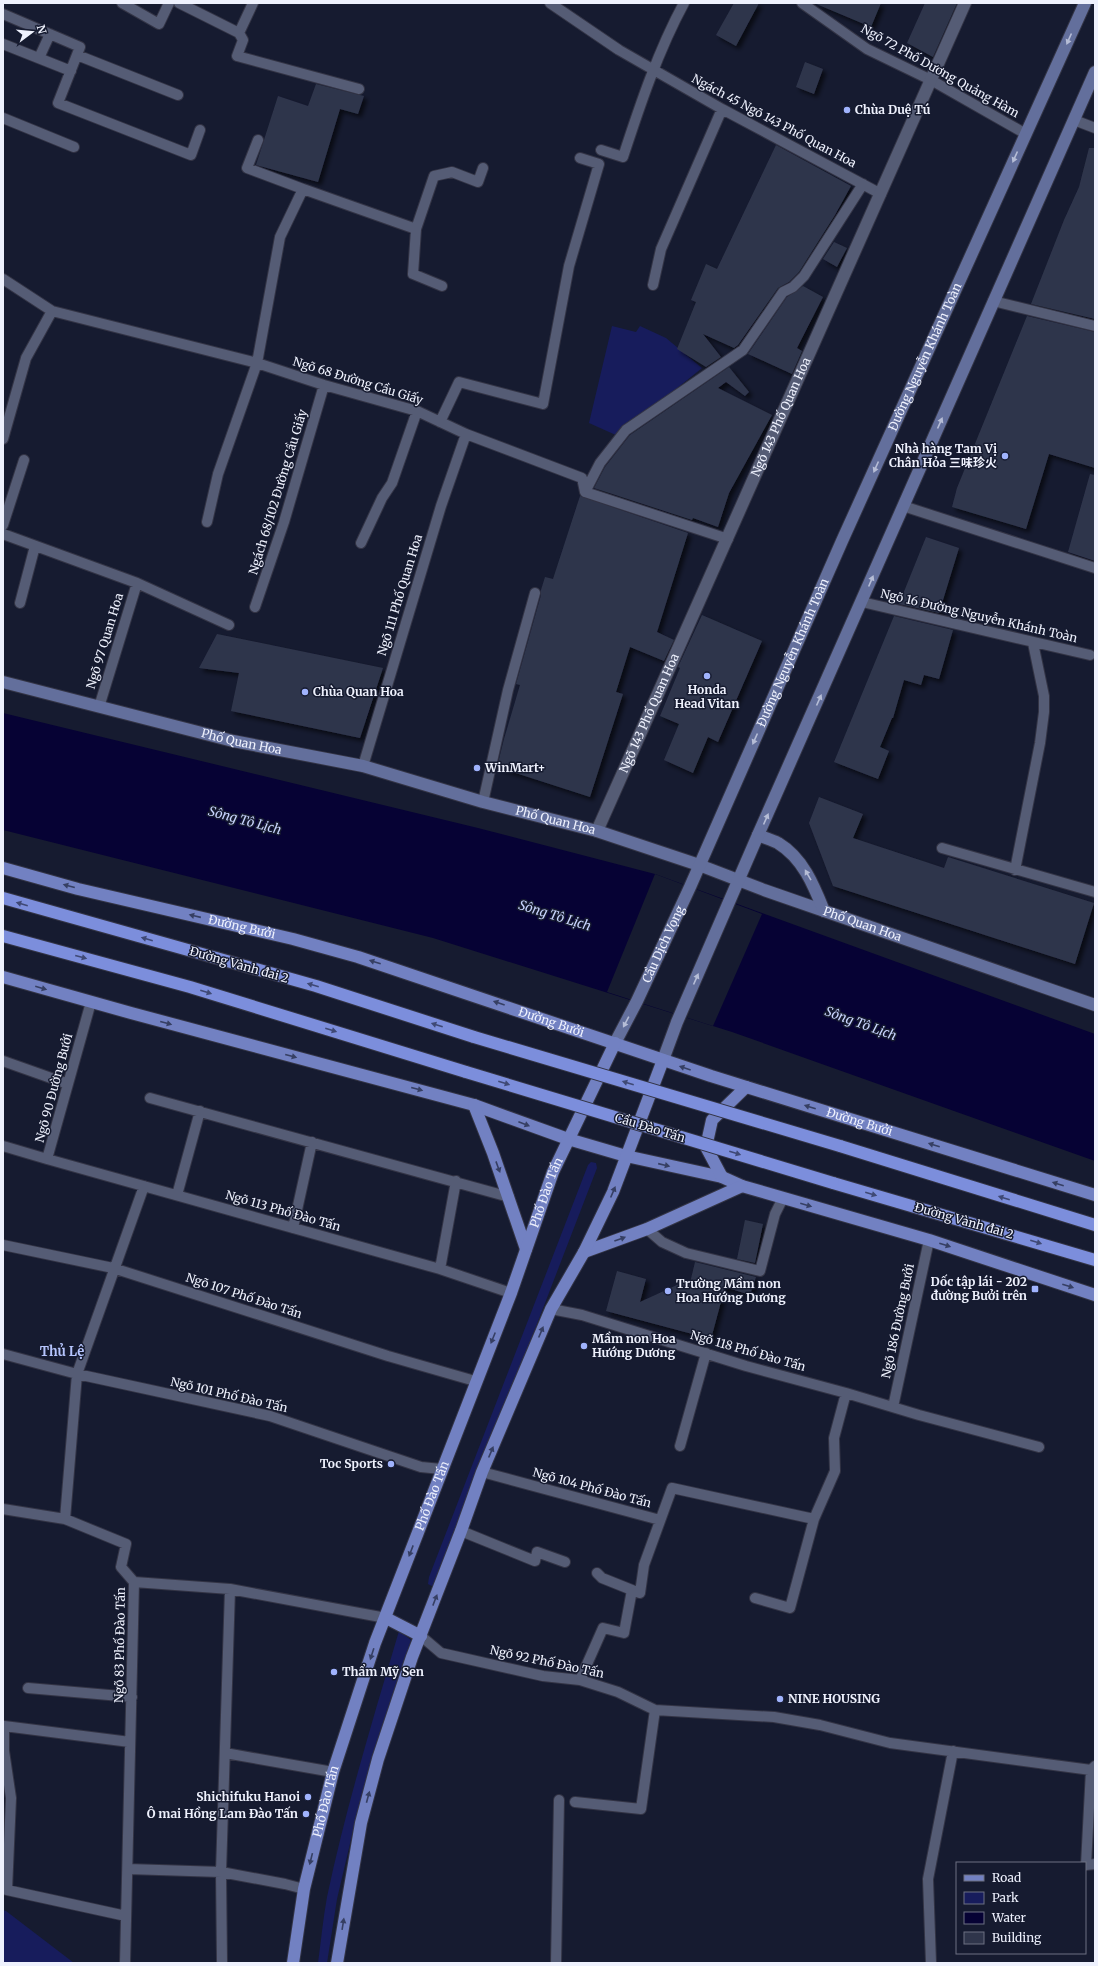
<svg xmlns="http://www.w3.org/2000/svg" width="1098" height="1966" viewBox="0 0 1098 1966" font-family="Merriweather,'Noto Sans SC',serif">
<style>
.green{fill:#171c5c}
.water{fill:#060234}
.pier{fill:#161b30}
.building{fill:#2f354b;filter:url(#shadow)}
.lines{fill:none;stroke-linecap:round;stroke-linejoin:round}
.service-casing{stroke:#333445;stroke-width:12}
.minor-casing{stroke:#333445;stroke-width:14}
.secondary-casing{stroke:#333445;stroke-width:14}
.primary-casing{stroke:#333445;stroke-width:14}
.trunk-casing{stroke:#333445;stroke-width:14}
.service{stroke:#555c75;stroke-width:10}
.minor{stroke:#555c75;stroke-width:12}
.secondary{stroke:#636f9c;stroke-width:12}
.primary{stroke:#7281c2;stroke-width:12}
.trunk{stroke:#7c8edc;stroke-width:12}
.trunk-bridge-casing{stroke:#333445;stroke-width:14;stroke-linecap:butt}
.trunk-bridge{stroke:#7c8edc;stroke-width:12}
.oneway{fill:#b6bdd6}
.oneway2{fill:#363f63}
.oneway3{fill:#3f4975}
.poi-dot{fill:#a0b3fd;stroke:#161b30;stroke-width:1.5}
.labels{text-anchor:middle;stroke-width:3;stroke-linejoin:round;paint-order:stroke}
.street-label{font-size:12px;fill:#eef1fd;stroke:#161b30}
.poi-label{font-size:12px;font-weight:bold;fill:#eef1fd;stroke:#161b30;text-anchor:start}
.water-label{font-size:13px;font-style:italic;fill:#c9d5fe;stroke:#161b30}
.neighbourhood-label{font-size:13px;font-weight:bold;fill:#b6c5fd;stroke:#161b30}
</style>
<defs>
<filter id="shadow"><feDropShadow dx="3.5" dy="3.5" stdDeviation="2" flood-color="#0009"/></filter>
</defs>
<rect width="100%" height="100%" fill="#161b30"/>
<!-- green -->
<path class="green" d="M 612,326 L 636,332 L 640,326 L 666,338 L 702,368 L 618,436 L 589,423 Z
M 591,1162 L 596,1163 L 597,1168 L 438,1581 L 432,1586 L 428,1584 L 429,1577 L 588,1165 Z
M 399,1631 L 411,1640 L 394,1698 L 374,1753 L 352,1835 L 337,1899 L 327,1963 L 318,1963 C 321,1941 323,1919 327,1897 C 346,1807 373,1719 399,1631 Z
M 3,1910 L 6,1911 L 74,1963 L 3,1963 Z"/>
<!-- water -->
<path class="water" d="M 3,713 L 478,828 L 655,874 L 1095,1034 L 1095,1161 L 732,1032 L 433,938 L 3,830 Z"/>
<!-- pier -->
<path class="pier" d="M 655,874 L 762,914 L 713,1026 L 607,992 Z"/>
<!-- building -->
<path class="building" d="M 734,3 L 759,3 L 736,46 L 716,35 Z
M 814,3 L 881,3 L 871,27 Z
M 925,3 L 957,3 L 933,57 L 907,43 Z
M 805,62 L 823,69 L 814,94 L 796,87 Z
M 316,84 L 364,96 L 358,114 L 340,109 L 318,182 L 256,165 L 278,96 L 308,106 Z
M 776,145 L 851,186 L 835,215 L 799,272 L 789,282 L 778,288 L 738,345 L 734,348 L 703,334 L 721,357 L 706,367 L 677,349 L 696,302 L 691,300 L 706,264 L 717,269 Z
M 1089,148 L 1095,148 L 1095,319 L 1031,304 L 1064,220 L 1079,187 Z
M 834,242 L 847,248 L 837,267 L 823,259 Z
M 803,286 L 823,297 L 797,348 L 802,351 L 792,374 L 748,354 L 787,297 Z
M 1027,316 L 1095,332 L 1095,468 L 1049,454 L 1026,529 L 952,507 L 957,488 Z
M 729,367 L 749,392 L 745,396 L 726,382 L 718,388 L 772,415 L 729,493 L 718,527 L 693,518 L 692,520 L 594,488 L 605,467 L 630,435 Z
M 1090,474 L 1095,475 L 1095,561 L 1068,552 Z
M 580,496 L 688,533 L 657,632 L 674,640 L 664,661 L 630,647 L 616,692 L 623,694 L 590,797 L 497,767 L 504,739 L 520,685 L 516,684 L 541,595 L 541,590 L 545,577 L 553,579 Z
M 926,537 L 959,548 L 939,613 L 899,604 Z
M 702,615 L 762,641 L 718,742 L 708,737 L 693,773 L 664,760 L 679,724 L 660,716 L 680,668 L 678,667 Z
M 894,616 L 953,630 L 939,679 L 924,675 L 921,685 L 904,680 L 893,718 L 892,718 L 880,747 L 889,751 L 878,779 L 834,762 Z
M 217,634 L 383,668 L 360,738 L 231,711 L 239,673 L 199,668 Z
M 819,797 L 863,814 L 853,838 L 944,868 L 948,857 L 1094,903 L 1075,964 L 833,886 L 809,823 Z
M 745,1220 L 763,1224 L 755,1263 L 737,1259 Z
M 695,1262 L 756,1277 L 750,1295 L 725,1287 L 711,1339 L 606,1311 L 617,1271 L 646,1279 L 640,1302 L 679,1284 L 690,1283 Z"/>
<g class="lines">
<defs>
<path id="service" d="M 122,3 L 159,24 L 169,3
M 179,3 L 239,33 L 253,3
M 550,3 L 619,50 L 722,109 L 881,194
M 802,3 L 867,49 L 931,80 L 1026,134
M 3,14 L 80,47 L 58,103 L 191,155 L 200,130
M 239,33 L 243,40 L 237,56 L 359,89
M 3,44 L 71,71
M 77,55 L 178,95
M 39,58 L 50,34
M 3,118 L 74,147
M 1074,120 L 1095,128
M 601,150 L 623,157 C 640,105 658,51 684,3
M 303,189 L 416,229 L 434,176 L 452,172 L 478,182 L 483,168
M 416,229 L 413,274 L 442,286
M 3,279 L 52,311 L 257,363 L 324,385 L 417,411 L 466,434 L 582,478 L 585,492 L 728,539
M 653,285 L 661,249 L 722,109
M 993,301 L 1095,326
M 440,422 L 459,382 L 543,404 L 569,266 L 599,164 L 580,158
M 3,439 L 26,358 L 52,311
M 585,492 L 600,463 L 626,430 L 743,350 L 783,292 L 793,287 L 804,276 L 863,184
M 903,506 L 1095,568
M 207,522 L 218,474 L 257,363 L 280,237 L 303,189 L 247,168 L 258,140
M 3,525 L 24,460
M 3,534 L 137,583 L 229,625
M 361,543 L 382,498 L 392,483 L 417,411
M 862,602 L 1090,655
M 20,603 L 35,546
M 255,607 L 284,522 L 324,385
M 99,707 L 137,583
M 363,766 L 441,506 L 466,434
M 483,802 L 508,690 L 535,593
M 942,848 L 1095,892
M 1015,870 L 1040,743 L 1044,712 L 1044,696 L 1033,643
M 3,1061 L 68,1084
M 150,1098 L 509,1197
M 3,1146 L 47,1159 L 91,1002
M 47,1159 L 440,1269 L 511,1293
M 177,1195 L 200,1111
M 293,1228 L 312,1142
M 647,1229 L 662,1242 L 686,1253 L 760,1271 L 775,1214 L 783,1198
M 3,1245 L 113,1268 L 388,1356 L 475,1381
M 440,1269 L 456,1181
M 551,1309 L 582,1315 L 746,1366 L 846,1393
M 3,1354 L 77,1374 L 270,1416 L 421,1467 L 441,1469
M 893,1407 L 929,1240
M 680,1446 L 706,1353
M 482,1472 L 660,1520
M 3,1509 L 65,1519 L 126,1544 L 121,1567 L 134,1582
M 65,1519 L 77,1374 L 144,1186
M 461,1531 L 535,1561 L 537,1552 L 565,1562
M 597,1573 L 602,1578 L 632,1590
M 755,1598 L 790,1608 L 814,1519 L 835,1471 L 834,1438 L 846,1393 L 919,1415 L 1039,1447
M 421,1636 L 441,1653 L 543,1676 L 580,1680 L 618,1692 L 655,1710 L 774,1717 L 820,1725 L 890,1743 L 1091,1770
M 580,1680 L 603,1628 L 624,1633 L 632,1590 L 640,1593 L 644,1565 L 672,1488 L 814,1519
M 28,1688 L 132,1697
M 225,1753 L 333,1772
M 1095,1766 L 1091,1770 L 1086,1865 L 1095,1864
M 575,1802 L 641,1809 L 655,1710
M 128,1869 L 221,1872 L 285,1884 L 304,1889
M 126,1916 L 7,1890 L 11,1798 L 4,1751 L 4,1726 L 130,1742
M 125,1963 L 134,1582 L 230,1589 L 386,1618
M 222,1963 L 221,1872 L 230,1589
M 556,1963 L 559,1800
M 931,1963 L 928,1879 L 953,1751"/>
<g id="minor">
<path id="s1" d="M 597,831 L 965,3"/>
</g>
<g id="secondary">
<path id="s2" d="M 3,682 L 233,741 L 363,766 L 483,802 L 597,831 L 699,865 L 764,890 L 1095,1005"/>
<path d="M 758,835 C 765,838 772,840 778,843 C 803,858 814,886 824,911"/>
<path id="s3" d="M 615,1043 L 637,1001 L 690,887 L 842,541 L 1085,3"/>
<path d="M 663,1060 L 677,1022 L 758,835 L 1095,72"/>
</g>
<g id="primary">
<path id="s4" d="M 3,868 L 78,889 L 293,939 L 358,957 L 711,1076 L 1095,1195"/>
<path d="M 3,977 L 131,1013 L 474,1105 L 568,1139 L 626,1156 L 722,1177 L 742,1186 L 929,1240 L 1095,1295"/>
<path d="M 474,1105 L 493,1153 L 526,1249"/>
<path d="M 722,1177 L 706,1147 L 712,1120 L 746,1087"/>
<path d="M 584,1252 L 647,1229 L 742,1186"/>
<path d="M 386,1618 L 421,1636"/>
<path id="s5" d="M 293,1963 L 304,1889 L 333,1772 L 375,1643 L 511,1293 L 553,1172 L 615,1043"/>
<path d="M 337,1963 L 361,1823 L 378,1759 L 412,1657 L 461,1531 L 482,1472 L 551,1309 L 584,1252 L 613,1192 L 663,1060"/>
</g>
<path id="trunk" d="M 3,898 L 316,986 L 474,1037
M 3,936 L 190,987 L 466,1072
M 840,1146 L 1095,1225
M 833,1183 L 1095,1260"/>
</defs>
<!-- service casing -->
<use href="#service" class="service-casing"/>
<!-- minor casing -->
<use href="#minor" class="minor-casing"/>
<!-- secondary casing -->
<use href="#secondary" class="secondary-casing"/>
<!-- primary casing -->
<use href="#primary" class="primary-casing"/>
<!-- trunk casing -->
<use href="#trunk" class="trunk-casing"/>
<!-- service -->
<use href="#service" class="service"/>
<!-- minor -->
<use href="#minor" class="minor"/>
<!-- secondary -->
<use href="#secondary" class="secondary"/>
<!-- primary -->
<use href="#primary" class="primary"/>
<!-- trunk -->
<use href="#trunk" class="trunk"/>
<defs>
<path id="trunk-bridge" d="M 474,1037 L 840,1146
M 466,1072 L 833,1183"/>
</defs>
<!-- trunk-bridge casing -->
<use href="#trunk-bridge" class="trunk-bridge-casing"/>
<!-- trunk-bridge -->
<use href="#trunk-bridge" class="trunk-bridge"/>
</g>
<!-- one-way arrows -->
<defs><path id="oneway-solid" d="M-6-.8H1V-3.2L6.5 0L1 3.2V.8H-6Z"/></defs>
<g class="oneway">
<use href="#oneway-solid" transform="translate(1069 39) rotate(114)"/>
<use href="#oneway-solid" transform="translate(1015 157) rotate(114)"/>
<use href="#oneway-solid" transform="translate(940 423) rotate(-66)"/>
<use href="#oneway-solid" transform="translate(876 467) rotate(114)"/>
<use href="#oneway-solid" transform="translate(871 581) rotate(-67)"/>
<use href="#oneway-solid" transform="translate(819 700) rotate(-66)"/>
<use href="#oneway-solid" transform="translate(755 739) rotate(114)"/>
<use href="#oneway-solid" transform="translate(766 819) rotate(-66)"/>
<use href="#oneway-solid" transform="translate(808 875) rotate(-120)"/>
<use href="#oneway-solid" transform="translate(696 979) rotate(-66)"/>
<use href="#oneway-solid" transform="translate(626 1022) rotate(118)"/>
</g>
<g class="oneway2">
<use href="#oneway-solid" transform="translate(69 886) rotate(-165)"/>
<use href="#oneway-solid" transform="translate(195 916) rotate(-167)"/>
<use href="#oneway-solid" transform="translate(375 962) rotate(-162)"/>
<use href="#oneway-solid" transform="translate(41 988) rotate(16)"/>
<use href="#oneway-solid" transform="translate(499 1003) rotate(-161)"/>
<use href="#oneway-solid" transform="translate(166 1023) rotate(15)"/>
<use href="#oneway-solid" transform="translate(291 1056) rotate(15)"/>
<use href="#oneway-solid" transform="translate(685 1068) rotate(-161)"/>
<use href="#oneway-solid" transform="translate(417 1089) rotate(15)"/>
<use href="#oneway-solid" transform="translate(810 1107) rotate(-163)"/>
<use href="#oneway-solid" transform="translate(524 1124) rotate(21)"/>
<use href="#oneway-solid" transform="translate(934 1145) rotate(-163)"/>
<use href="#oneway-solid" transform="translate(664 1165) rotate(13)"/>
<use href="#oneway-solid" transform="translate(498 1167) rotate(70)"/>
<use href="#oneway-solid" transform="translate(1058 1184) rotate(-163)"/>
<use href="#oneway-solid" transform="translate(613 1192) rotate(-67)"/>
<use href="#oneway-solid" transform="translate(806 1205) rotate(16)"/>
<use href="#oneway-solid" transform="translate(620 1239) rotate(-20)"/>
<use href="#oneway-solid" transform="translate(945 1245) rotate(18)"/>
<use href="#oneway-solid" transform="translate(1068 1286) rotate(18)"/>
<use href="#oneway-solid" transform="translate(541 1332) rotate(-67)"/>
<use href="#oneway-solid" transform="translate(493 1338) rotate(112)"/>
<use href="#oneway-solid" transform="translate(491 1452) rotate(-67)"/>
<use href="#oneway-solid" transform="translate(411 1551) rotate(111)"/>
<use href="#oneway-solid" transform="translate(435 1600) rotate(-69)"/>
<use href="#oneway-solid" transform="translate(372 1654) rotate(108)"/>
<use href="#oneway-solid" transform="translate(368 1797) rotate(-75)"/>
<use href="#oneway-solid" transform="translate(311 1859) rotate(104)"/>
<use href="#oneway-solid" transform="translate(343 1924) rotate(-81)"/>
</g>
<g class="oneway3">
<use href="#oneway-solid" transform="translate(22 904) rotate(-164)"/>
<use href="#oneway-solid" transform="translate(147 939) rotate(-164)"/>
<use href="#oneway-solid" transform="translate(81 957) rotate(15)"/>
<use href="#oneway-solid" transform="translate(313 985) rotate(-164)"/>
<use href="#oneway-solid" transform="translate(206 992) rotate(17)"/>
<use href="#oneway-solid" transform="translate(437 1025) rotate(-162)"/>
<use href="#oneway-solid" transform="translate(331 1030) rotate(17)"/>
<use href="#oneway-solid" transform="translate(504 1083) rotate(17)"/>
<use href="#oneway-solid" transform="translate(628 1083) rotate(-163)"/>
<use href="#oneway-solid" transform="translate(735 1153) rotate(17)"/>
<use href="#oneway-solid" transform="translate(871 1194) rotate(16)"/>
<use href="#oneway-solid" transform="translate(1004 1198) rotate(-163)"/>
<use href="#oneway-solid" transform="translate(1036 1242) rotate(17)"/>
</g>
<!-- markers -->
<g class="poi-dot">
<circle cx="847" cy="110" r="4"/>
<circle cx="1005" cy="456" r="4"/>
<circle cx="707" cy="676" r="4"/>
<circle cx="305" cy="692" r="4"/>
<circle cx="477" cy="768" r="4"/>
<rect x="1031" y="1285" width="8" height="8" rx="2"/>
<circle cx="668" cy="1291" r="4"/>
<circle cx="584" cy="1346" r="4"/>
<circle cx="391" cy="1464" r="4"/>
<circle cx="334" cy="1672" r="4"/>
<circle cx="780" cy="1699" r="4"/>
<circle cx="308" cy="1797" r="4"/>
<circle cx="306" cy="1814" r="4"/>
</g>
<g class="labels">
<!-- street labels -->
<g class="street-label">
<text transform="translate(940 71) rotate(29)" y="4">Ngõ 72 Phố Dương Quảng Hàm</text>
<text transform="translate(774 121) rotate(28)" y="4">Ngách 45 Ngõ 143 Phố Quan Hoa</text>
<text dy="4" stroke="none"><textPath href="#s3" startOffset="753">Đường Nguyễn Khánh Toàn</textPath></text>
<text transform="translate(358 381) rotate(17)" y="4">Ngõ 68 Đường Cầu Giấy</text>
<text dy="4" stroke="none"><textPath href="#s1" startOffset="453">Ngõ 143 Phố Quan Hoa</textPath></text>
<text transform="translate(278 492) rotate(-73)" y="4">Ngách 68/102 Đường Cầu Giấy</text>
<text transform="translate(400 595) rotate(-73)" y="4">Ngõ 111 Phố Quan Hoa</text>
<text transform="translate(979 616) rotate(13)" y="4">Ngõ 16 Đường Nguyễn Khánh Toàn</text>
<text transform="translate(105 641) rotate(-73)" y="4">Ngõ 97 Quan Hoa</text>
<text dy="4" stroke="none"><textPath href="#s3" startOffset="429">Đường Nguyễn Khánh Toàn</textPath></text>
<text dy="4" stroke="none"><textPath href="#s1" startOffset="129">Ngõ 143 Phố Quan Hoa</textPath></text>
<text dy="4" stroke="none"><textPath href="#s2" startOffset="246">Phố Quan Hoa</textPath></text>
<text dy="4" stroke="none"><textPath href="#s2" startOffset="570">Phố Quan Hoa</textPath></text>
<text dy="4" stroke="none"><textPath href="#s2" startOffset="894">Phố Quan Hoa</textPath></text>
<text dy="4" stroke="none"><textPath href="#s4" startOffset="246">Đường Bưởi</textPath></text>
<text dy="4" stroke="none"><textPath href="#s3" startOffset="110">Cầu Dịch Vọng</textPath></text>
<text transform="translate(239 965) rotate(16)" y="4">Đường Vành đai 2</text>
<text dy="4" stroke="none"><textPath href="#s4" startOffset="570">Đường Bưởi</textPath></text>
<text transform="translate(54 1088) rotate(-75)" y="4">Ngõ 90 Đường Bưởi</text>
<text dy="4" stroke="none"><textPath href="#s4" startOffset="894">Đường Bưởi</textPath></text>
<text transform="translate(650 1128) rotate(17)" y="4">Cầu Đào Tấn</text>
<text dy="4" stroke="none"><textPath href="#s5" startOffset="813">Phố Đào Tấn</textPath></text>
<text transform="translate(283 1211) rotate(16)" y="4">Ngõ 113 Phố Đào Tấn</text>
<text transform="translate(964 1221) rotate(16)" y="4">Đường Vành đai 2</text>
<text transform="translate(244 1296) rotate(18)" y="4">Ngõ 107 Phố Đào Tấn</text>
<text transform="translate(898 1321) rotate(-78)" y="4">Ngõ 186 Đường Bưởi</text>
<text transform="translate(748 1351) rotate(16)" y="4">Ngõ 118 Phố Đào Tấn</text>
<text transform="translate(229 1395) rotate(13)" y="4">Ngõ 101 Phố Đào Tấn</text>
<text transform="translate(592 1488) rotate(15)" y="4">Ngõ 104 Phố Đào Tấn</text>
<text dy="4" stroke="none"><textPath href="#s5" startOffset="489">Phố Đào Tấn</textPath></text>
<text transform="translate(120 1645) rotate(-89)" y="4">Ngõ 83 Phố Đào Tấn</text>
<text transform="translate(547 1662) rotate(12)" y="4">Ngõ 92 Phố Đào Tấn</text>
<text dy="4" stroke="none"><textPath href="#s5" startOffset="165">Phố Đào Tấn</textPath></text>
</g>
<!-- poi labels -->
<g class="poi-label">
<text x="855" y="114">Chùa Duệ Tú</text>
<text x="997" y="453" text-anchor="end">Nhà hàng Tam Vị<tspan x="997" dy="14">Chân Hỏa 三味珍火</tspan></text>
<text x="707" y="694" text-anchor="middle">Honda<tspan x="707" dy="14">Head Vitan</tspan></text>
<text x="313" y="696">Chùa Quan Hoa</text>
<text x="485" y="772">WinMart+</text>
<text x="1027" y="1286" text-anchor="end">Dốc tập lái - 202<tspan x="1027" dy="14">đường Bưởi trên</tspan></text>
<text x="676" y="1288">Trường Mầm non<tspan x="676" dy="14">Hoa Hướng Dương</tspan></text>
<text x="592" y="1343">Mầm non Hoa<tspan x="592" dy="14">Hướng Dương</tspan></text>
<text x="383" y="1468" text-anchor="end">Toc Sports</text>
<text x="342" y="1676">Thẩm Mỹ Sen</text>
<text x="788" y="1703">NINE HOUSING</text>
<text x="300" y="1801" text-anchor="end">Shichifuku Hanoi</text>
<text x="298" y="1818" text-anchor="end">Ô mai Hồng Lam Đào Tấn</text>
</g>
<!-- water labels -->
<g class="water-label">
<text transform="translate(245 820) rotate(15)" y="5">Sông Tô Lịch</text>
<text transform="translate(555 915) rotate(17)" y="5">Sông Tô Lịch</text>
<text transform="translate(861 1023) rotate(20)" y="5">Sông Tô Lịch</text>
</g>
<!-- neighbourhood labels -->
<g class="neighbourhood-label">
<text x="62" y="1356">Thủ Lệ</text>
</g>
</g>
<!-- border -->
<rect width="1098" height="1966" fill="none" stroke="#eef1fd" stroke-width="8"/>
<!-- legend -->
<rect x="956" y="1862" width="130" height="92" fill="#161b30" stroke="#6c7182"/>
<rect x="964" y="1875" width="20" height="6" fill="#7281c2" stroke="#6c7182"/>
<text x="992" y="1882" font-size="12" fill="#eef1fd">Road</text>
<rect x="964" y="1892" width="20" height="12" fill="#171c5c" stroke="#6c7182"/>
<text x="992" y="1902" font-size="12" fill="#eef1fd">Park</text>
<rect x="964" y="1912" width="20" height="12" fill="#060234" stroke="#6c7182"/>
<text x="992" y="1922" font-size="12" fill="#eef1fd">Water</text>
<rect x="964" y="1932" width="20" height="12" fill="#2f354b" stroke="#6c7182"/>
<text x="992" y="1942" font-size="12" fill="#eef1fd">Building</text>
<!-- north arrow -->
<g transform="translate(32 32) rotate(74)" stroke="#161b30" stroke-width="3" paint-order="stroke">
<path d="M0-3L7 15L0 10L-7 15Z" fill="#eef1fd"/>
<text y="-6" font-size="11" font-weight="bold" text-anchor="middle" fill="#eef1fd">N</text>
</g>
</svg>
